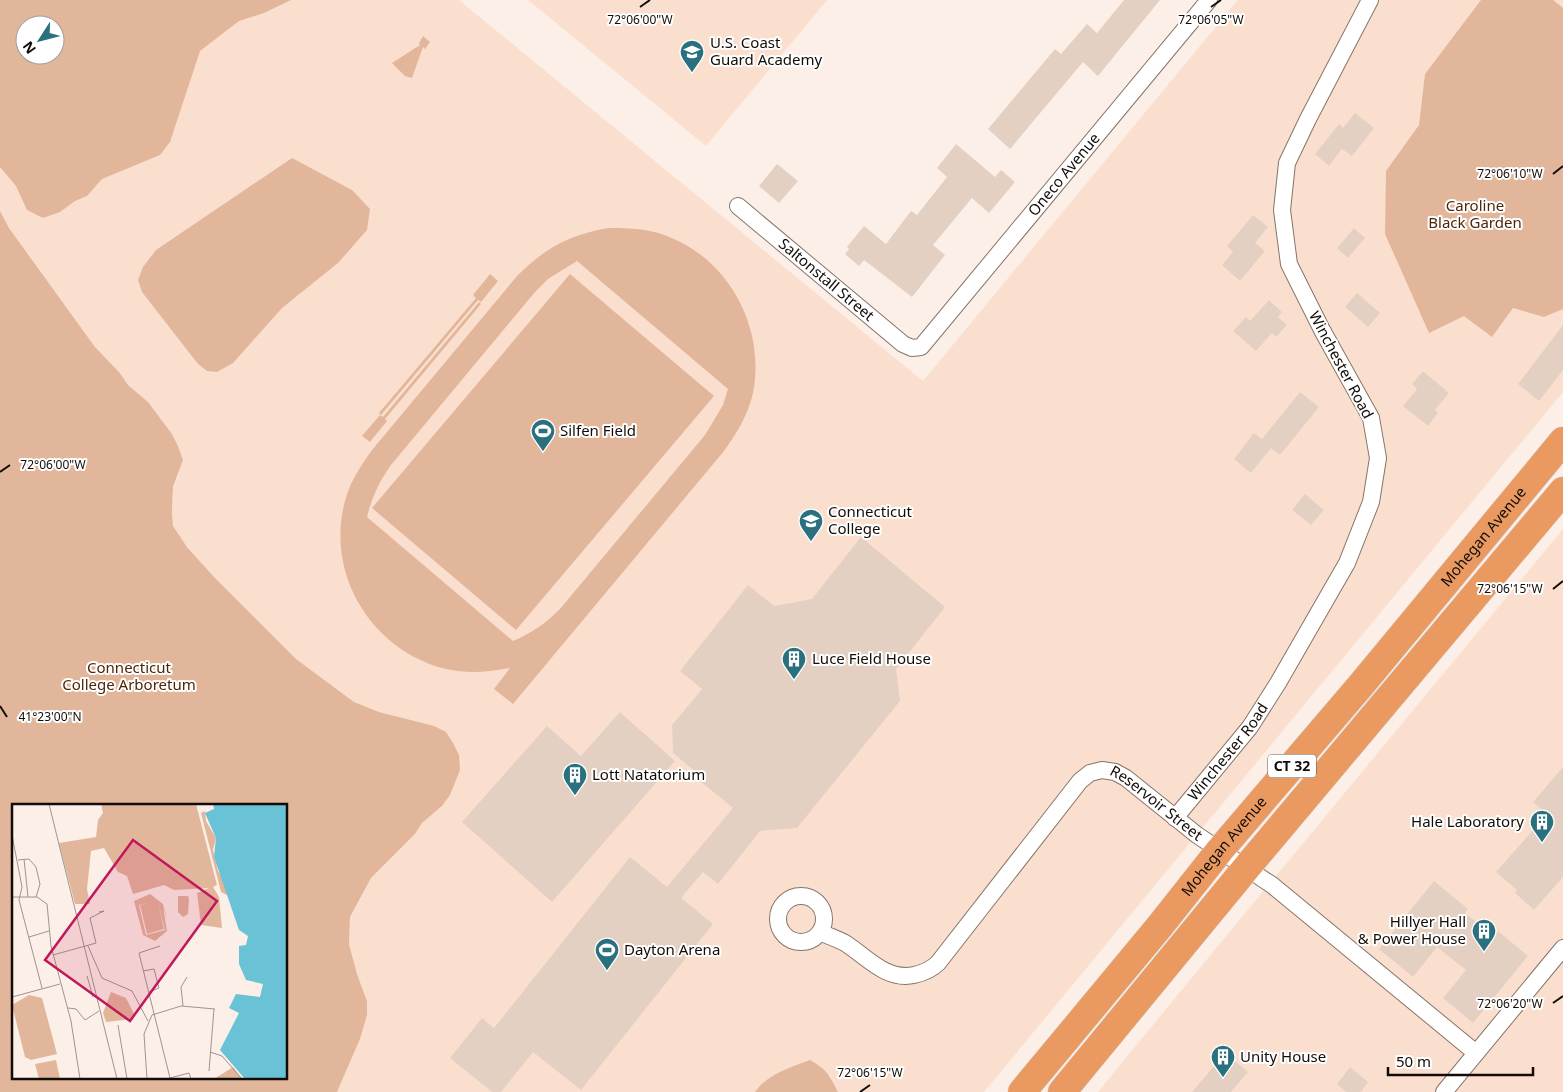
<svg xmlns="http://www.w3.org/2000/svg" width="1563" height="1092" viewBox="0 0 1563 1092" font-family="'Noto Sans',sans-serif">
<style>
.built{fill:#fbdfce;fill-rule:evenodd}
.green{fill:#e2b69b;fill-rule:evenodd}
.building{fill:#e4d0c3}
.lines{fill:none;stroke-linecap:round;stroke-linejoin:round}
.minor-casing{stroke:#867469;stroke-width:18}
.trunk-casing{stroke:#d4d3d3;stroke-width:29}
.minor{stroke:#fff;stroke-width:16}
.trunk{stroke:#ea9a60;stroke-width:28}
.ticks{fill:none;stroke:#120c08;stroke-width:2}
.labels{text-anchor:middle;stroke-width:4;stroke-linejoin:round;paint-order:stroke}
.shield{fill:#fff;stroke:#595552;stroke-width:1}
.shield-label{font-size:14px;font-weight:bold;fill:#120c08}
.poi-label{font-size:15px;fill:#120c08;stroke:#fff;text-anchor:start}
.street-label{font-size:15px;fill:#120c08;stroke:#fff}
.park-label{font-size:15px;fill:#4d2507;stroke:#fff}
.inset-road{fill:none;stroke:#9e948e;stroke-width:1}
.view{fill:#c2185b;fill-opacity:0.15;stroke:#c2185b;stroke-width:2.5}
.inset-edge{fill:none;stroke:#120c08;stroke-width:2.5}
.ticks-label{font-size:12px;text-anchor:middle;fill:#120c08;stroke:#fff;stroke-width:4;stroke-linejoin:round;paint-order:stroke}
</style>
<rect width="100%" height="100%" fill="#fcefe7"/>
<!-- built -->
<path class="built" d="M 0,0 L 459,0 L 923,381 L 1238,0 L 1563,0 L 1563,392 L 984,1092 L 838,1092 L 830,1075 L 797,1065 L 769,1079 L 759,1086 L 755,1092 L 337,1092 L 360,1039 L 367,1015 L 367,1001 L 357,974 L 349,944 L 350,917 L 371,878 L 415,834 L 422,823 L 442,806 L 407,720 L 379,712 L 354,702 L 296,659 L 215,578 L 179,537 L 173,527 L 172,513 L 173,487 L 179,473 L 178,446 L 172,434 L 148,402 L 128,385 L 119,372 L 95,347 L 9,228 L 0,211 ZM 25,25 L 55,25 L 55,55 L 25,55 Z
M 528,0 L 827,0 L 706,146 Z
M 1563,529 L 1563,1092 L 1098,1092 L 1175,998 Z"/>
<!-- green -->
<path class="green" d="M 0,0 L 291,0 L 264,13 L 239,21 L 200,51 L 170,142 L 160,155 L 102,179 L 87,196 L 75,201 L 60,212 L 43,218 L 27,210 L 16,186 L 0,167 ZM 25,25 L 55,25 L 55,55 L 25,55 Z
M 1481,0 L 1553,0 L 1563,8 L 1563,309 L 1544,317 L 1513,308 L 1492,337 L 1464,316 L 1429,333 L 1385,234 L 1386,171 L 1419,125 L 1425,74 Z
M 423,36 L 430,42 L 425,49 L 423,47 L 412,78 L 405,76 L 392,63 L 420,45 L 419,43 Z
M 292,158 L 352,190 L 370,209 L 367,230 L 338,263 L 282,308 L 233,363 L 217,372 L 207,371 L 198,364 L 142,292 L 138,280 L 143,267 L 156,250 Z
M 0,211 L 9,228 L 95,347 L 119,372 L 128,385 L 148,402 L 172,434 L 178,446 L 183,460 L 173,487 L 172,513 L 173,526 L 187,547 L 215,578 L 296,659 L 354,702 L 379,712 L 434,726 L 446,732 L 453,743 L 459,755 L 460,770 L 450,795 L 442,806 L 422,823 L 415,834 L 371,878 L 350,917 L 349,944 L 357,974 L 367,1001 L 367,1015 L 360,1039 L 337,1092 L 0,1092 ZM 14,806 L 286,806 L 286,1078 L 14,1078 Z
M 608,228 C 622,228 636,228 650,231 C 722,247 767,322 753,393 C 748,415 737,433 724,451 L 513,704 L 494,689 L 510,668 C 489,672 467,674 446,669 C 366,649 319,563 350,486 C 356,473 364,461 372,450 L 517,276 C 545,248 569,235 608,228 ZM 577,261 L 728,389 L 723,405 L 705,435 L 560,609 C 546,623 532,633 513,641 L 367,517 C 372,497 379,482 391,465 L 535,292 L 548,279 Z
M 490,274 L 498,281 L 481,302 L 478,300 L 381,415 L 379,413 L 476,298 L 473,295 Z
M 570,274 L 714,396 L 516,630 L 372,508 Z
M 479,302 L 481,304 L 385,419 L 387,421 L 370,442 L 362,436 L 380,415 L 383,417 Z
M 810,1060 C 826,1069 830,1075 838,1092 L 755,1092 C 766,1075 791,1067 810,1060 Z"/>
<!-- building -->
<path class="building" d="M 1124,0 L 1160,0 L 1098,76 L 1083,62 L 1010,149 L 988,129 L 1055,49 L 1061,54 L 1087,24 L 1097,33 Z
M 1355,113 L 1374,128 L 1352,156 L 1342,149 L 1329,166 L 1315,154 L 1339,124 L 1343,128 Z
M 956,144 L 995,177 L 1001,170 L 1015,182 L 989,213 L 972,198 L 933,245 L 945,255 L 912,297 L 864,260 L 859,266 L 845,254 L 849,249 L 847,247 L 864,226 L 886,244 L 911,211 L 917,215 L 947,177 L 937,168 Z
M 777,164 L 798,181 L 779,203 L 759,186 Z
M 1253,215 L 1268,227 L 1255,243 L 1265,251 L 1240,281 L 1222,265 L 1233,252 L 1227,246 Z
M 1354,228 L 1365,238 L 1348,258 L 1337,248 Z
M 1357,293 L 1380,313 L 1368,327 L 1345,307 Z
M 1269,300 L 1282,312 L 1278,317 L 1287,325 L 1276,337 L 1272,333 L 1256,351 L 1233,331 L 1246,317 L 1250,321 Z
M 1563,325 L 1563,370 L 1539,401 L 1518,384 Z
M 1423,371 L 1449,393 L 1435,410 L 1438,413 L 1428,426 L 1403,406 L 1417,389 L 1412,384 Z
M 1300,392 L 1319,407 L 1280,455 L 1271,448 L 1251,473 L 1234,459 L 1254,433 L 1262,439 Z
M 1305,494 L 1324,510 L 1311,525 L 1292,510 Z
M 861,537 L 945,607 L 896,669 L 900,701 L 797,828 L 760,831 L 718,884 L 703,872 L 681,898 L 713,924 L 581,1090 L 533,1052 L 501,1092 L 492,1092 L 450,1058 L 482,1018 L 494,1028 L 630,857 L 667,887 L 733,808 L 694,776 L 697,773 L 673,753 L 672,725 L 702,689 L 680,671 L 748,585 L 774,606 L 812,599 Z
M 620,712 L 675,761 L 552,902 L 462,822 L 547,726 L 581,756 Z
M 1563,767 L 1563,877 L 1534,910 L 1515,893 L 1517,890 L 1496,872 L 1547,814 L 1533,802 Z
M 1434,881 L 1468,909 L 1465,913 L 1493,936 L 1498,931 L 1528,956 L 1473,1023 L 1443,998 L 1466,970 L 1437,947 L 1413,977 L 1379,949 Z
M 1225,1053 L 1248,1072 L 1231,1092 L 1192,1092 Z
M 1350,1067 L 1368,1082 L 1361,1092 L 1346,1092 L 1337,1084 Z"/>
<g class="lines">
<defs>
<g id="minor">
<path id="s1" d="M 738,206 L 903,344 L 912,348 L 921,347 L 1209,0"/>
<path id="s2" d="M 1175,818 L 1250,727 L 1278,683 L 1347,563 L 1371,502 L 1378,458 L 1371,418 L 1322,330 L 1289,264 L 1282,210 L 1287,163 L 1308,119 L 1370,0"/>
<circle cx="801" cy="919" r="23"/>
<path id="s3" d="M 820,932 C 828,936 838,939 845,943 C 867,957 886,981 914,975 C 923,973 931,970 938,963 L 1080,781 L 1090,773 L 1102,770 L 1115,772 L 1126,778 L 1197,835 L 1272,885 L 1476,1053"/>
<path d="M 1444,1092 L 1563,948"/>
</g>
<g id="trunk">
<path id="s4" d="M 1022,1092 L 1159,927 L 1220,850 L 1361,685 L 1563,441"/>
<path d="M 1062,1092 L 1247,867 L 1563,491"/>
</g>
</defs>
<!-- minor casing -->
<use href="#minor" class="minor-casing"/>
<!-- trunk casing -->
<use href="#trunk" class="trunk-casing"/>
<!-- minor -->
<use href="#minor" class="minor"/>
<!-- trunk -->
<use href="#trunk" class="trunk"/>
</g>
<!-- ticks -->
<path class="ticks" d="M 640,7 L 650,0M 1211,7 L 1221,0M 1553,174 L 1563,166M 0,472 L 10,465M 1553,589 L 1563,581M 0,706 L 7,717M 1553,1003 L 1563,996M 860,1092 L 870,1085"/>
<!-- icons -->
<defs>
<symbol id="university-pin" viewBox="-11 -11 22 30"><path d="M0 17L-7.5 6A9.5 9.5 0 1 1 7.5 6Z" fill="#2a707e" stroke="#fff"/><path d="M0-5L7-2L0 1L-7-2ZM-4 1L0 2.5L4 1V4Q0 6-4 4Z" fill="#fff"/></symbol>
<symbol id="stadium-pin" viewBox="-11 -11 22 30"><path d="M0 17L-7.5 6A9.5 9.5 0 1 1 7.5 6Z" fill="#2a707e" stroke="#fff"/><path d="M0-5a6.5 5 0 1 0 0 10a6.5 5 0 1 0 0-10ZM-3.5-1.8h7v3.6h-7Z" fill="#fff"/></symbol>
<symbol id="building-pin" viewBox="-11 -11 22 30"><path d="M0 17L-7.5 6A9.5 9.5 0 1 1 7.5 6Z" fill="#2a707e" stroke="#fff"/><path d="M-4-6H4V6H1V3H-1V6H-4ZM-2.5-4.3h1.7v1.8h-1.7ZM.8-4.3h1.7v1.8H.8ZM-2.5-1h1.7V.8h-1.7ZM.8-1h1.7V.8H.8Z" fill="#fff"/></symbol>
</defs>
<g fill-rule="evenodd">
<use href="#university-pin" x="678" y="38" width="28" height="38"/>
<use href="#stadium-pin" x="529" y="417" width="28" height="38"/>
<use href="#university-pin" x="797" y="507" width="28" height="38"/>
<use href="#building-pin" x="780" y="645" width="28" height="38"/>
<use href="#building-pin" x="561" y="761" width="28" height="38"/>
<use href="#building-pin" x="1528" y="808" width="28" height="38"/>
<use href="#building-pin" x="1470" y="917" width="28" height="38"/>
<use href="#stadium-pin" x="593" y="936" width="28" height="38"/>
<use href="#building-pin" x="1209" y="1043" width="28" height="38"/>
</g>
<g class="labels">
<!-- shield labels -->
<rect class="shield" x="1268" y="754.5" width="48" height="23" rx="4"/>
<g class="shield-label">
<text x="1292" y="771">CT 32</text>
</g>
<!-- poi labels -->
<g class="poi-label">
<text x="710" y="48">U.S. Coast<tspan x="710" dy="17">Guard Academy</tspan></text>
<text x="560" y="436">Silfen Field</text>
<text x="828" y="517">Connecticut<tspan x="828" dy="17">College</tspan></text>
<text x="812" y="664">Luce Field House</text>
<text x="592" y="780">Lott Natatorium</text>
<text x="1524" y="827" text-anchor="end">Hale Laboratory</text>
<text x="1466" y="927" text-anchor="end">Hillyer Hall<tspan x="1466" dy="17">&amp; Power House</tspan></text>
<text x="624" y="955">Dayton Arena</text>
<text x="1240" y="1062">Unity House</text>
</g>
<!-- street labels -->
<g class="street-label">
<text dy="5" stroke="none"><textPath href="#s1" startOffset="458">Oneco Avenue</textPath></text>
<text dy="5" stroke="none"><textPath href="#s1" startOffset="115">Saltonstall Street</textPath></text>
<text transform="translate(1341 365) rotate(62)" y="5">Winchester Road</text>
<text dy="5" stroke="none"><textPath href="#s4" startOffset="722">Mohegan Avenue</textPath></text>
<text dy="5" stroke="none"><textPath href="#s2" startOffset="85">Winchester Road</textPath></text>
<text dy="5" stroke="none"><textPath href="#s3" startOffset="454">Reservoir Street</textPath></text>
<text dy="5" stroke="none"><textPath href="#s4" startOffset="318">Mohegan Avenue</textPath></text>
</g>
<!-- park labels -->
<g class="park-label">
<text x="1475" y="211">Caroline<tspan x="1475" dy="17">Black Garden</tspan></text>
<text x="129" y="673">Connecticut<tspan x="129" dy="17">College Arboretum</tspan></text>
</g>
</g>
<!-- overview -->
<g transform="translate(12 804)">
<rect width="275" height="275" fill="#fcefe7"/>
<path d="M 89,0 L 184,0 L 205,81 L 201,83 L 207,93 L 210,124 L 189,121 L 185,89 L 197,84 L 162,86 L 152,81 L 121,90 L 115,72 L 106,68 L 92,44 L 79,47 L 75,85 L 78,100 L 63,100 L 47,39 L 84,33 L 86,16 L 91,9 ZM 193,7 L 194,17 L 204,34 L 201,46 L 206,67 L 220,88 L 215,91 L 209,88 L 189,9 ZM 138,90 L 151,100 L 156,119 L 151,103 L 155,127 L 143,137 L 131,131 L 122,97 ZM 145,97 L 128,101 L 135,130 L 152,125 L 146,98 L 153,126 L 134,131 L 127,101 ZM 166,92 L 176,92 L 177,95 L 176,110 L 171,113 L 166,108 ZM 99,188 L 114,194 L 122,210 L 121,215 L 94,218 L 91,209 ZM 17,191 L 30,194 L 45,250 L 19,256 L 13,253 L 0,201 ZM 44,256 L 48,275 L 27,275 L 23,260 ZM 221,263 L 230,275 L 202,275 L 218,265 Z" fill="#e2b69b" fill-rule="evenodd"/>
<path d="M 201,0 L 275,0 L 275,275 L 233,275 L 208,246 L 227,209 L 217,204 L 224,190 L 248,193 L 251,180 L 234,176 L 227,160 L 227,142 L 234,141 L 236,132 L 227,126 L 202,53 L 204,34 L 193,9 L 202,5 Z" fill="#69c2d6"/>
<path class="inset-road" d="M 37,0 L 105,275M 0,31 L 10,83 L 7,96 L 30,184M 12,55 L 16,93M 6,56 L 17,55 L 24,63 L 28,80 L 24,93M 0,93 L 25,93 L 35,100 L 39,142 L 59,217 L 68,275M 17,133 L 37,127M 76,142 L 90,174 L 120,187 L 136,217M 148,142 L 127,149 L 158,274M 41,151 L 84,139 L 78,114 L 92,107 L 87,108M 131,167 L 142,165 L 147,184 L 137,188M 75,172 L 81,193M 0,193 L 48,180M 171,202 L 169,183 L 175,173M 56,204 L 64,205 L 73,216 L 87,207M 106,221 L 115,275M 198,248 L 210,252 L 230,275M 197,267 L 202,205M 135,275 L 132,230 L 140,211 L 169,202 L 203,205M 154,275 L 177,269 L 179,275"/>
<path class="view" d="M 121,36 L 205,97 L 118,217 L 33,156 Z"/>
<rect width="275" height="275" class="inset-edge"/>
</g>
<g class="ticks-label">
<text x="640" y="24">72°06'00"W</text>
<text x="1211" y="24">72°06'05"W</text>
<text x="1510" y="178">72°06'10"W</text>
<text x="53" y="469">72°06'00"W</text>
<text x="1510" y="593">72°06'15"W</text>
<text x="50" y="721">41°23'00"N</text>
<text x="1510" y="1008">72°06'20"W</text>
<text x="870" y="1077">72°06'15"W</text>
</g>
<!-- north arrow -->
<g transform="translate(40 40) rotate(234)"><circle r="24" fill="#ffffff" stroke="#a09e9c"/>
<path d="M0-4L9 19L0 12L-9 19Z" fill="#2a707e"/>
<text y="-8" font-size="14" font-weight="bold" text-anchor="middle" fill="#120c08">N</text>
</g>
<!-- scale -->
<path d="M1388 1067v8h145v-8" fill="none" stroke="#120c08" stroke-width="2.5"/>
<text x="1396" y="1067" font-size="15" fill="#120c08" stroke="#ffffff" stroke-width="4" paint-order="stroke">50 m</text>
</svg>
